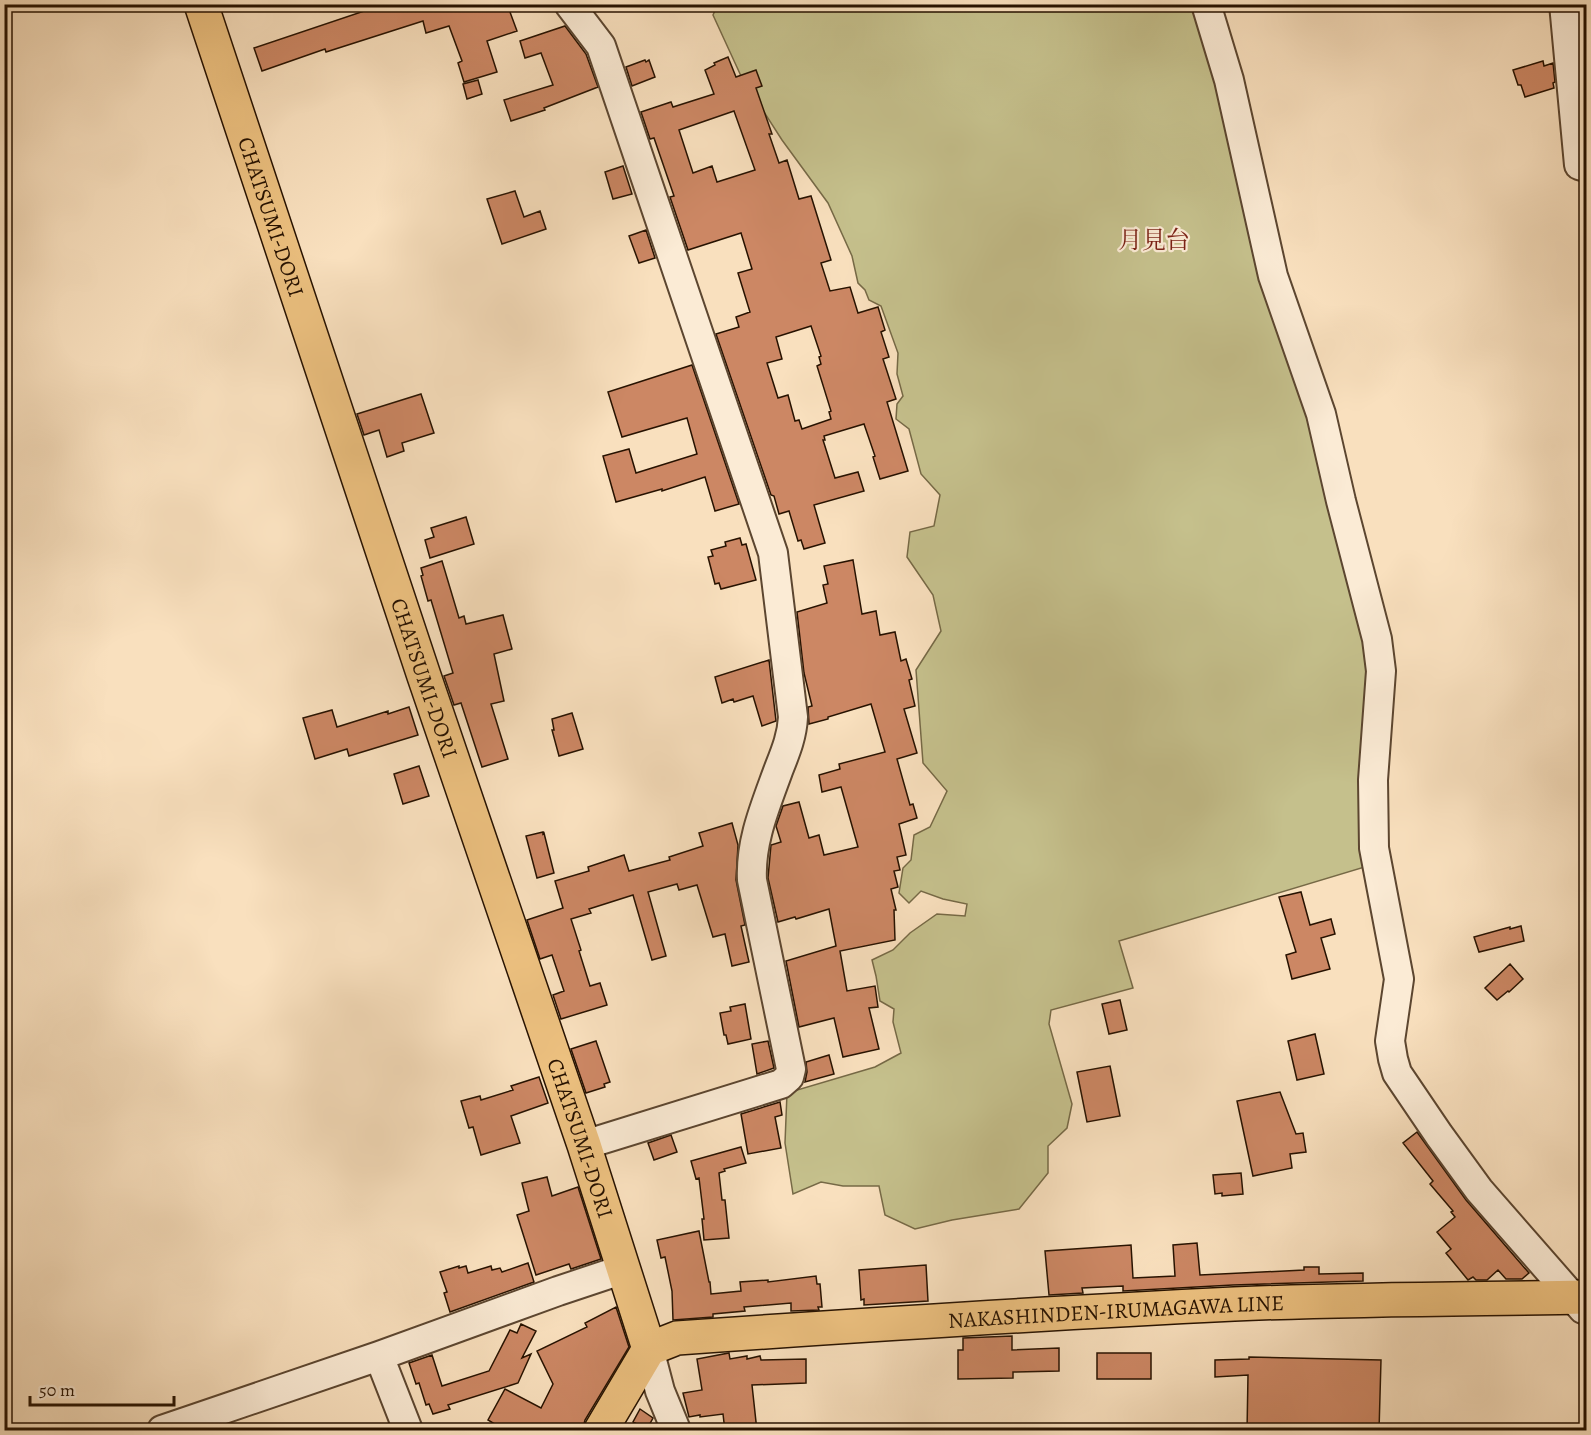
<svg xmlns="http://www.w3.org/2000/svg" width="1591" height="1435" viewBox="0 0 1591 1435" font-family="Alegreya,'Noto Serif JP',serif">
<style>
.green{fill:#c5c08c;stroke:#766946;stroke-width:1.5}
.building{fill:#cc8764;stroke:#271200;stroke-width:1.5;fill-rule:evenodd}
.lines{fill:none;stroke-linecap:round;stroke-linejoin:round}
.minor-casing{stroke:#5c4630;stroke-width:32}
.major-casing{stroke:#271200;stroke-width:36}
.minor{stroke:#fbebd5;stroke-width:28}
.major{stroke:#ecc07f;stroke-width:33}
.labels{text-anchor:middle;stroke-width:4.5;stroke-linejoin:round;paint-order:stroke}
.street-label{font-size:22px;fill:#271200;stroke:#fbebd5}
.neighbourhood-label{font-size:24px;fill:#7a1f14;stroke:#fbebd5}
</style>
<rect width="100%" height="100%" fill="#f9e0be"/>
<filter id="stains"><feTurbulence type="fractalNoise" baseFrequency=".00333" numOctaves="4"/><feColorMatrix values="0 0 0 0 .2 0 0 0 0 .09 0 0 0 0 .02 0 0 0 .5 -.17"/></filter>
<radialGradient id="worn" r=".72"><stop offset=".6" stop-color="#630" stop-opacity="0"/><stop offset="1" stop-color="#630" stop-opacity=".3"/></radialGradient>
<!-- green -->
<path class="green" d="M 718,4 L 854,4 L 861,6 L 867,4 L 1196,5 L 1292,352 L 1374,669 L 1368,866 L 1119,941 L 1133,988 L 1051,1010 L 1049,1024 L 1072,1104 L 1067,1128 L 1048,1146 L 1048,1173 L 1019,1209 L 952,1220 L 915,1229 L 885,1215 L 879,1186 L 843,1186 L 821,1182 L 793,1194 L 785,1143 L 787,1093 L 875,1067 L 901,1053 L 893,1022 L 894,1009 L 880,1001 L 876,976 L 872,960 L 893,950 L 910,933 L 937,914 L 965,916 L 967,904 L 943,899 L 921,891 L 909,903 L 899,893 L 903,868 L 911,860 L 914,835 L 930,827 L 947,791 L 923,763 L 916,670 L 941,631 L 933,595 L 907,557 L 910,532 L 934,526 L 940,495 L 921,474 L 909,429 L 896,419 L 897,404 L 903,396 L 897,374 L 898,353 L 881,306 L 869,300 L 865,290 L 858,283 L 852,256 L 828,203 L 782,140 L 741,76 L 713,15 Z"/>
<!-- building -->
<path class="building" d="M 385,4 L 507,4 L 517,31 L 487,41 L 497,72 L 464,82 L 458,63 L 462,61 L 449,26 L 426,33 L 423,21 L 326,52 L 325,49 L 262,71 L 254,48 Z
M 565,26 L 586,54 L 598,87 L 544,108 L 545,110 L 511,121 L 504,100 L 553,85 L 541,53 L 525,58 L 520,41 Z
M 728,57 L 736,77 L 756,70 L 762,86 L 756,88 L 772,134 L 769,134 L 779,163 L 787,160 L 799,199 L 811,196 L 831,260 L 821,263 L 830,291 L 850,287 L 858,313 L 878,307 L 885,330 L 881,332 L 889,357 L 883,359 L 896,399 L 887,402 L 908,471 L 880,479 L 873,457 L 875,456 L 864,424 L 824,436 L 825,440 L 823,440 L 835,478 L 858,472 L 864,491 L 814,505 L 825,543 L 804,549 L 801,540 L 798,541 L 789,511 L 779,514 L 774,496 L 771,495 L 716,334 L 739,327 L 736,317 L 750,312 L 738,273 L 752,269 L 741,233 L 688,250 L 670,197 L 674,196 L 654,138 L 650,139 L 641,112 L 671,102 L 673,107 L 714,94 L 705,70 L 715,65 L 714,63 ZM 734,111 L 755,170 L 717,182 L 712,166 L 693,173 L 679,130 ZM 811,326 L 821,356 L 819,357 L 821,364 L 817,366 L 831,411 L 829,412 L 831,419 L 802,429 L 799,420 L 795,421 L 788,395 L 778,398 L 767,363 L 782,359 L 776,337 Z
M 645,60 L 646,62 L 649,60 L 655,77 L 632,86 L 626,67 Z
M 1543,61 L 1544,66 L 1553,63 L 1555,82 L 1553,83 L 1554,88 L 1525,97 L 1521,85 L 1518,85 L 1513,70 Z
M 478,80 L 482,94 L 467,99 L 463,84 Z
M 623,166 L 632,194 L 613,199 L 605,172 Z
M 515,191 L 524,217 L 540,211 L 546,229 L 502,244 L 487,199 Z
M 646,230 L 655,258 L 639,263 L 629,236 Z
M 692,365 L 739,504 L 715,511 L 705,477 L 662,491 L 662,489 L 616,502 L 603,456 L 629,449 L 636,473 L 697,454 L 687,418 L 622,437 L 608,392 Z
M 421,394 L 434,433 L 402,443 L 404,451 L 387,457 L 379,430 L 364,435 L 357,414 Z
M 466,517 L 474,544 L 430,558 L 425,540 L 434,537 L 431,528 Z
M 740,538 L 742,545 L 746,544 L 756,580 L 721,589 L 719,583 L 715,584 L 708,557 L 713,556 L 711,550 L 726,546 L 725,542 Z
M 853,560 L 862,614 L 876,611 L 880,635 L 895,632 L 901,661 L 906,659 L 912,679 L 909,680 L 915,706 L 904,709 L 917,753 L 897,759 L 910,805 L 913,804 L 917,818 L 899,824 L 906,855 L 897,857 L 900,870 L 894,871 L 898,887 L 891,889 L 896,910 L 894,910 L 895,940 L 840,951 L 847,991 L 875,986 L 878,1007 L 869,1008 L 879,1049 L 843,1057 L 834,1018 L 799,1027 L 786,961 L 836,946 L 829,909 L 796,919 L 795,917 L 778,922 L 768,878 L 771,845 L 781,842 L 776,826 L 783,806 L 799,802 L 809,838 L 819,835 L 824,855 L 858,847 L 841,787 L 822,792 L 819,775 L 840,769 L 839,764 L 885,752 L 871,704 L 828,717 L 828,719 L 809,724 L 808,707 L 812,706 L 804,673 L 797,612 L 827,603 L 823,585 L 828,584 L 824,566 Z
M 442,561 L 459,618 L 464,616 L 466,624 L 503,615 L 512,649 L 494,654 L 504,701 L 491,704 L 508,759 L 482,767 L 461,703 L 454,705 L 444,676 L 453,673 L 431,600 L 428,601 L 421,576 L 423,575 L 421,568 Z
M 769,660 L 776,721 L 762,726 L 753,696 L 734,702 L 733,699 L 722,703 L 715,677 Z
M 409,707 L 418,735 L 349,756 L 347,749 L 315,759 L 303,718 L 332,710 L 337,727 L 388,711 L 388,714 Z
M 572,713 L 583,749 L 559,756 L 552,730 L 554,730 L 552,719 Z
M 419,766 L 429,796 L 403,804 L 394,774 Z
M 732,823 L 738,845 L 736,880 L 745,925 L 741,926 L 749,962 L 732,966 L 725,934 L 713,937 L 697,885 L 679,890 L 677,884 L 648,892 L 666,956 L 652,960 L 633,895 L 589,909 L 591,913 L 571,919 L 581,950 L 579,951 L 590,986 L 600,983 L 607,1005 L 561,1019 L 553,995 L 564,991 L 552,955 L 540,959 L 527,920 L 563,908 L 555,881 L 589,871 L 588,867 L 624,855 L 629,871 L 670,860 L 669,857 L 703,846 L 699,833 Z
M 543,832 L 543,834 L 544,833 L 554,873 L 537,878 L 526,836 Z
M 1301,892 L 1310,925 L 1331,919 L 1335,934 L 1321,938 L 1330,969 L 1292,979 L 1286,955 L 1296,952 L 1279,897 Z
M 1521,926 L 1524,941 L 1479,952 L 1474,937 L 1510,927 L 1510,929 Z
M 1510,964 L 1523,979 L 1509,992 L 1508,991 L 1497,1000 L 1485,988 Z
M 1120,1000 L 1127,1030 L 1109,1034 L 1102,1004 Z
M 745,1004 L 751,1039 L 728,1044 L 726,1035 L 724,1035 L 720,1013 L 731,1011 L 730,1007 Z
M 1315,1034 L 1324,1074 L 1297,1080 L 1288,1041 Z
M 596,1041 L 610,1082 L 604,1084 L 605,1087 L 586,1093 L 571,1049 Z
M 768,1041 L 774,1068 L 757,1074 L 752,1044 Z
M 829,1055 L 834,1074 L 805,1082 L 807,1072 L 806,1062 Z
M 1110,1066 L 1120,1116 L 1087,1122 L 1077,1072 Z
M 539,1077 L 548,1103 L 511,1116 L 520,1143 L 481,1155 L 473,1127 L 469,1128 L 461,1101 L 480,1096 L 481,1100 L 513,1090 L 511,1086 Z
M 1280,1092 L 1296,1134 L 1303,1133 L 1306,1152 L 1290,1154 L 1292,1168 L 1253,1176 L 1237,1101 Z
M 780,1102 L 782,1115 L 775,1117 L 781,1148 L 748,1154 L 741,1114 Z
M 1417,1132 L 1466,1200 L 1529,1273 L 1522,1279 L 1506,1279 L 1498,1270 L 1487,1280 L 1476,1280 L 1473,1277 L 1468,1280 L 1446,1253 L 1451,1249 L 1437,1232 L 1455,1217 L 1451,1212 L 1453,1211 L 1430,1184 L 1433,1181 L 1403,1143 Z
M 671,1135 L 677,1152 L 654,1160 L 648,1143 Z
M 741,1147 L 746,1163 L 724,1169 L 725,1171 L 719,1173 L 722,1200 L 725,1200 L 729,1238 L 704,1240 L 702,1219 L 704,1219 L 699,1178 L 696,1179 L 691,1161 Z
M 1241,1173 L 1243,1194 L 1222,1196 L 1222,1193 L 1215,1194 L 1213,1175 Z
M 547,1177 L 552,1196 L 578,1187 L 601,1259 L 571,1269 L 569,1264 L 536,1275 L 517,1215 L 529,1211 L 522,1183 Z
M 699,1231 L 709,1282 L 710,1282 L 711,1294 L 741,1291 L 740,1282 L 768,1280 L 768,1282 L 816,1276 L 817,1284 L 820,1284 L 822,1307 L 818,1307 L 819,1310 L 791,1311 L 791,1303 L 744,1307 L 745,1311 L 713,1314 L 713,1317 L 673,1320 L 672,1291 L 665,1257 L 661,1258 L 657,1240 Z
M 1197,1243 L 1200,1275 L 1304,1270 L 1304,1267 L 1319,1267 L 1319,1274 L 1363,1273 L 1363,1281 L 1233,1285 L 1123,1291 L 1123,1286 L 1082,1288 L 1083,1293 L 1049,1295 L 1045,1251 L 1131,1245 L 1133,1278 L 1175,1276 L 1173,1245 Z
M 528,1263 L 534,1282 L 450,1312 L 444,1293 L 447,1292 L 440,1272 L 459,1266 L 459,1268 L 466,1266 L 468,1273 L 491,1266 L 492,1270 L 500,1268 L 502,1272 Z
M 926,1265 L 928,1301 L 864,1305 L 864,1299 L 861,1300 L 859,1270 Z
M 616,1307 L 629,1347 L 585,1420 L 582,1431 L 506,1431 L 488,1420 L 505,1389 L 541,1408 L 553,1384 L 537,1351 L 587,1327 L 585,1323 Z
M 521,1324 L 536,1331 L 522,1358 L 531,1354 L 518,1383 L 448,1405 L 450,1409 L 433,1414 L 429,1404 L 426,1405 L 419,1383 L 416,1384 L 409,1363 L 432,1355 L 442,1386 L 489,1371 L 510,1330 L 517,1333 Z
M 1012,1336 L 1012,1350 L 1059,1348 L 1059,1371 L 1013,1372 L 1013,1378 L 958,1379 L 958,1350 L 963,1350 L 963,1338 Z
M 729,1353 L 730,1359 L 747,1356 L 747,1359 L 760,1356 L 761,1360 L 806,1359 L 806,1383 L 752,1385 L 757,1431 L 725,1431 L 723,1414 L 700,1417 L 700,1415 L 689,1417 L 683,1393 L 702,1390 L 697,1359 Z
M 1097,1353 L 1151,1353 L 1151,1379 L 1097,1379 Z
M 1249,1357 L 1381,1360 L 1379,1431 L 1247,1431 L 1248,1375 L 1215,1377 L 1215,1360 L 1249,1359 Z
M 640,1409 L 653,1418 L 647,1429 L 633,1422 Z"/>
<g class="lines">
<defs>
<path id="minor" d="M 569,4 L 601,46 L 773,553 L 793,717 C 792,737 785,753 778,771 C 765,807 750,842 752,880 L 791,1069 L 789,1077 L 781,1084 L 584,1145
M 1206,4 L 1229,80 L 1273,276 L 1321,414 L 1341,501 L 1377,639 L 1381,671 L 1373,780 L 1374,848 L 1399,979 L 1390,1041 L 1393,1059 L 1397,1073 L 1439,1135 L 1479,1190 L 1583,1309
M 1564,4 L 1579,165 L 1586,167
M 649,1349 L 660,1391 L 676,1430
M 379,1356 L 408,1430
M 162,1430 L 379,1356 L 558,1291 L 624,1269"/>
<g id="major">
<path id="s1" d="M 201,4 L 424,676 L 584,1145 L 649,1349"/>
<path id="s2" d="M 649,1349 L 677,1338 C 862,1325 1048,1313 1234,1304 C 1351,1299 1469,1299 1586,1297"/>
<path d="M 601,1430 L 649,1349"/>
</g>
</defs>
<!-- minor casing -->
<use href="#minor" class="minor-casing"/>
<!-- major casing -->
<use href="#major" class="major-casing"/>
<!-- minor -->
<use href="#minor" class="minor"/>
<!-- major -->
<use href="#major" class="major"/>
</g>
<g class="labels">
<!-- street labels -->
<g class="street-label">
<text dy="8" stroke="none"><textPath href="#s1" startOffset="224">CHATSUMI-DORI</textPath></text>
<text dy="8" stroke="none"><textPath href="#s1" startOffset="710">CHATSUMI-DORI</textPath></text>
<text dy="8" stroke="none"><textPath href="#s1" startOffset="1196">CHATSUMI-DORI</textPath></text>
<text dy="8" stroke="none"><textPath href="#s2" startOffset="470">NAKASHINDEN-IRUMAGAWA LINE</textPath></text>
</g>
<!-- neighbourhood labels -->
<g class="neighbourhood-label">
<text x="1154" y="248">月見台</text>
</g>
</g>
<!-- margin -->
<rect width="1591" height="1435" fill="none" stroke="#f9e0be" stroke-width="24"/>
<rect x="6" y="6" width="1579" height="1423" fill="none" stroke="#271200" stroke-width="3"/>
<rect x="12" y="12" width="1567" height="1411" fill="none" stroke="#271200" stroke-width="1.5"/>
<!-- scale -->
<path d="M30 1396v9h144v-9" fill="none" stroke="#271200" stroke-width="3"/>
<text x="39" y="1396" font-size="18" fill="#271200" stroke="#fbebd5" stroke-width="4.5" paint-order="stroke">50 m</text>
<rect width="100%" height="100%" filter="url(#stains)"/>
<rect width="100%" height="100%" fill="url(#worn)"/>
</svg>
